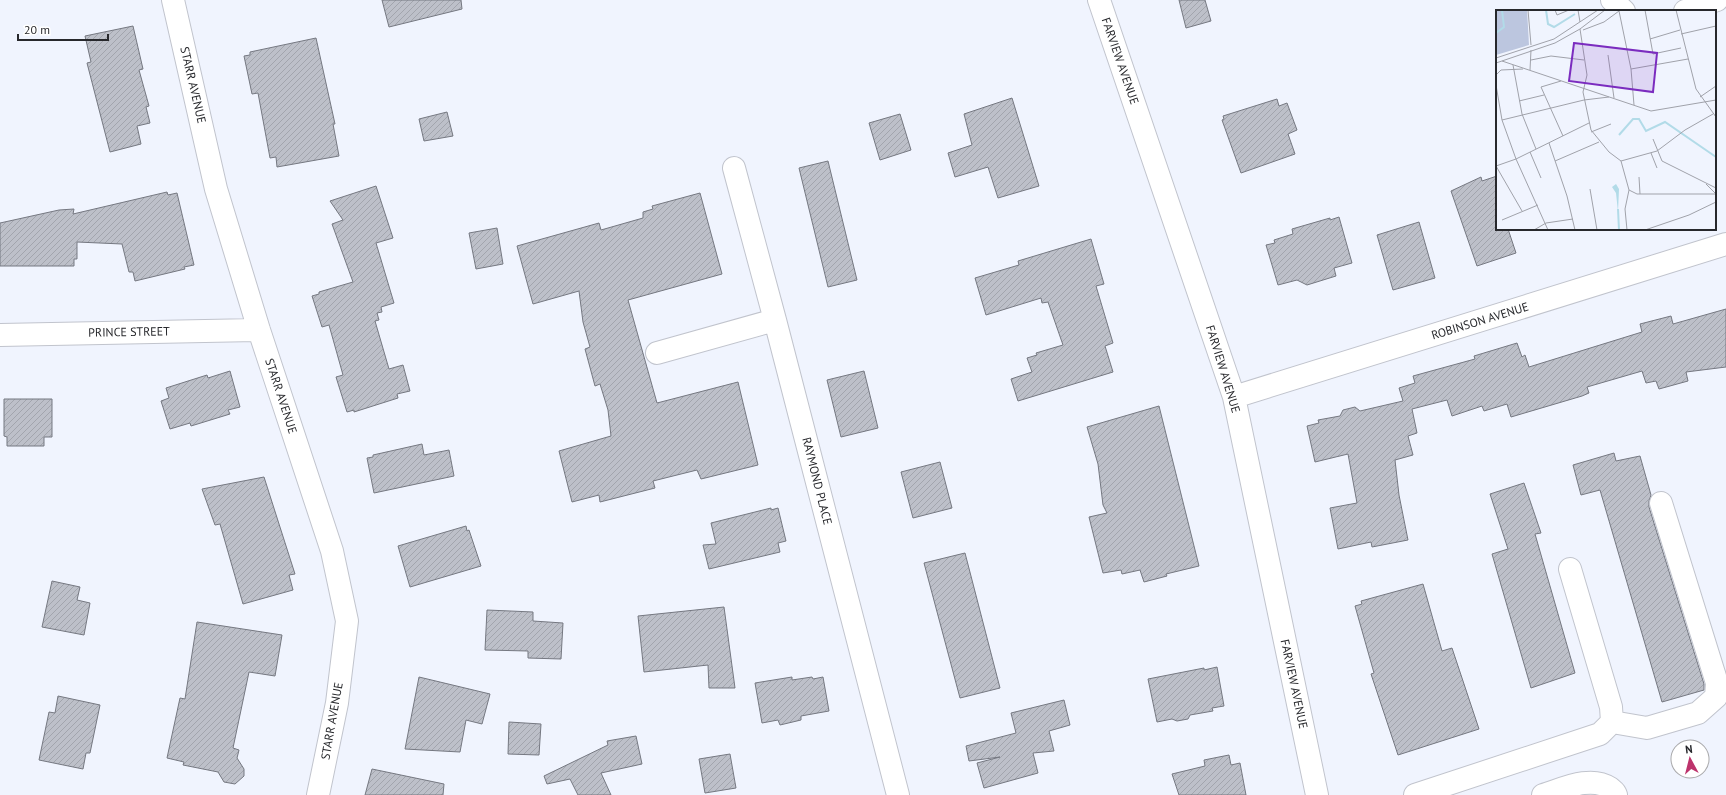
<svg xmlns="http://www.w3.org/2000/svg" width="1726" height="795" viewBox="0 0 1726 795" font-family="'PT Sans',sans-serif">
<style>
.building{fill:url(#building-hatch);stroke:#757881}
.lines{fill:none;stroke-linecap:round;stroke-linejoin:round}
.minor-casing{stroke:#c1c4cd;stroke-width:24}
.minor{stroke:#fff;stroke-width:22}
.labels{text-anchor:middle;stroke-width:3.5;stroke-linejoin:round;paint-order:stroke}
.street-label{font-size:12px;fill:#27282c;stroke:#fff}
.inset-river{fill:none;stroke:#b2dbe8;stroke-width:2}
.inset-road{fill:none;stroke:#a0a2aa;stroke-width:1}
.view{fill:#7b2cbf;fill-opacity:0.15;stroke:#7b2cbf;stroke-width:2}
.inset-edge{fill:none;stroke:#27282c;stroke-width:2}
</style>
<defs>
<pattern id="building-hatch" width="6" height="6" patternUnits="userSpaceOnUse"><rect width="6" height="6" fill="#bdc0c9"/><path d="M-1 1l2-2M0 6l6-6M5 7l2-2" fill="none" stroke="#a2a5ad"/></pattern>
</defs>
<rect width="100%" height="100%" fill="#f0f4fe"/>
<!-- building -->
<path class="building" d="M 382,0 L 461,0 L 462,9 L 389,27 Z
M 1179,0 L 1205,0 L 1211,21 L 1186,28 Z
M 133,26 L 143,69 L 139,70 L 149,106 L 146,107 L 150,123 L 137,126 L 141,144 L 110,152 L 87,63 L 91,62 L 85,36 Z
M 316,38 L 335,124 L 333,124 L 339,156 L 277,167 L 276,157 L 270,158 L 258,93 L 252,94 L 244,56 L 250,55 L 250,52 Z
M 1012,98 L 1039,186 L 998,198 L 988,167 L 955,177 L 948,153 L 972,145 L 964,114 Z
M 1277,99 L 1279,106 L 1287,103 L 1297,130 L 1288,134 L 1295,154 L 1241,173 L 1222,120 L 1224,119 L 1223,116 Z
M 447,112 L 453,136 L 424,141 L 419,119 Z
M 900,114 L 911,150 L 880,160 L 869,123 Z
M 828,161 L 857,280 L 828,287 L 799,168 Z
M 1497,176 L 1497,229 L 1508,229 L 1516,253 L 1477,266 L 1451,191 L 1481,177 L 1482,181 Z
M 376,186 L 393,238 L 376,243 L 394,303 L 381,307 L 382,312 L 377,313 L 379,320 L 375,321 L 389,369 L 403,365 L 410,391 L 397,394 L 398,398 L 354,412 L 354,410 L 347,412 L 336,377 L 343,375 L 329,325 L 322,327 L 312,296 L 319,294 L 319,292 L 353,282 L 332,224 L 343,220 L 330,201 Z
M 167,192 L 168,195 L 177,193 L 194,265 L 184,267 L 185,269 L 135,281 L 133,272 L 129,272 L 122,244 L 77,242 L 77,259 L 74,259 L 74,266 L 0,266 L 0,223 L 59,210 L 74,209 L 73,214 Z
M 700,193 L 722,274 L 628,300 L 657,403 L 738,382 L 758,465 L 701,479 L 697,470 L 653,481 L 655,488 L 600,502 L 599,495 L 572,502 L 559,451 L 611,436 L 608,410 L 600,384 L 595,386 L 585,349 L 590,347 L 583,322 L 579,291 L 533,304 L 517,246 L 599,223 L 601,230 L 643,218 L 643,212 L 653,209 L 652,206 Z
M 1339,217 L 1352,263 L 1334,268 L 1336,276 L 1307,285 L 1297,280 L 1278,285 L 1266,245 L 1275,243 L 1274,240 L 1293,234 L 1292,229 L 1330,218 L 1330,220 Z
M 1419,222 L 1435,278 L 1393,290 L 1377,235 Z
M 497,228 L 503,264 L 476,269 L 469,233 Z
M 1091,239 L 1104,284 L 1096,286 L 1113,343 L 1105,346 L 1113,372 L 1018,401 L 1011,379 L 1032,372 L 1027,358 L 1037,355 L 1036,353 L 1063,345 L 1048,302 L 1042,303 L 1041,298 L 986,315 L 975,278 L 1019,265 L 1018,261 Z
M 1726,309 L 1726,367 L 1686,372 L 1688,381 L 1659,389 L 1656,381 L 1646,383 L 1642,371 L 1587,387 L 1589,393 L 1582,396 L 1511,417 L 1507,404 L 1484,411 L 1482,406 L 1452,416 L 1447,400 L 1412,409 L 1417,433 L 1408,436 L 1413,455 L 1395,460 L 1399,495 L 1408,540 L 1372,547 L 1371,542 L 1338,549 L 1330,508 L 1357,503 L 1348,454 L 1315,462 L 1307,426 L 1319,423 L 1318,420 L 1340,416 L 1343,410 L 1355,407 L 1360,411 L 1403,401 L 1399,388 L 1415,383 L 1413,376 L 1475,359 L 1474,356 L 1517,343 L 1522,357 L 1525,355 L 1529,367 L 1642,332 L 1640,324 L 1671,316 L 1673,324 Z
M 230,371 L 240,407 L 228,410 L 230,414 L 191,426 L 190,423 L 170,429 L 161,401 L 169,398 L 166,388 L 207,375 L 208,378 Z
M 864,371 L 878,428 L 841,437 L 827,380 Z
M 4,399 L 52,399 L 52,437 L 44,437 L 44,446 L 7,446 L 7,437 L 4,436 Z
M 1159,406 L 1199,566 L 1166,574 L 1167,576 L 1144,582 L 1140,570 L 1122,574 L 1121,570 L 1103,573 L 1089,517 L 1107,513 L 1103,505 L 1098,464 L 1087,427 Z
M 422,444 L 424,455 L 449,450 L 454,476 L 374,493 L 367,458 L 373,457 L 373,455 Z
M 1614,453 L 1616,461 L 1640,456 L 1651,495 L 1649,501 L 1649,507 L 1704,684 L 1704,690 L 1662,702 L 1600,490 L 1581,495 L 1573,465 Z
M 940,462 L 952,508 L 913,518 L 901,472 Z
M 264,477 L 295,574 L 289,575 L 293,590 L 243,604 L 220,524 L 215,525 L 202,489 Z
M 1524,483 L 1541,533 L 1535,534 L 1575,673 L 1531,688 L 1492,554 L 1508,549 L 1490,494 Z
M 771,508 L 771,510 L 778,508 L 786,541 L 778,543 L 780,552 L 709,569 L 703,545 L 716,544 L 711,523 Z
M 466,526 L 467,531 L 469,530 L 481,566 L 410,587 L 398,546 Z
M 965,553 L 1000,688 L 960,698 L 924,563 Z
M 52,581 L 80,587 L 77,600 L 90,603 L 84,635 L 42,627 Z
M 1423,584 L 1442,651 L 1452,648 L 1479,729 L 1398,755 L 1371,674 L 1374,673 L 1355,606 L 1362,604 L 1361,601 Z
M 724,607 L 735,688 L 709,688 L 708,665 L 644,672 L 638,616 Z
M 487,610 L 533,612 L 533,621 L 563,623 L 561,659 L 528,658 L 528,651 L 485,650 Z
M 197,622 L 282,635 L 275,676 L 249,672 L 233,748 L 239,750 L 237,758 L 244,769 L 244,776 L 235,784 L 224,782 L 218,772 L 183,765 L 184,762 L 167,758 L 180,698 L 185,699 Z
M 1217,667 L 1224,706 L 1212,708 L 1213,711 L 1190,715 L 1188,719 L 1177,721 L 1172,719 L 1157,722 L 1148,679 L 1204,668 L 1204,670 Z
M 419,677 L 490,694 L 482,724 L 466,720 L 460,752 L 405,749 Z
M 792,677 L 792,680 L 812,677 L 813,679 L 823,677 L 829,711 L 801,716 L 801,720 L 780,725 L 778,720 L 762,723 L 755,683 Z
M 58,696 L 100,705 L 90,753 L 86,753 L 83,769 L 39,760 L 49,712 L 55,713 Z
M 1064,700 L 1070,725 L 1049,731 L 1054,751 L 1033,753 L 1038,773 L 984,788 L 977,763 L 1000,757 L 969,761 L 966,746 L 1016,733 L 1011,713 Z
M 509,722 L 541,724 L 539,755 L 508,754 Z
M 636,736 L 642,764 L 601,773 L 611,795 L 578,795 L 570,779 L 547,784 L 544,776 L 608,745 L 607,741 Z
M 730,754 L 736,788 L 705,793 L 699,759 Z
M 1229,755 L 1231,765 L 1240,763 L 1246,795 L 1179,795 L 1172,774 L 1205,766 L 1204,760 Z
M 372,769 L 444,784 L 443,795 L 365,795 Z"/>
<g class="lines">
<defs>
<path id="minor" d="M 173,0 L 216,189 L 259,330 L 332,551 L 347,621 L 337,703 L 318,795
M 1099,0 L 1234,397 L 1317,795
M 1612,0 L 1624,11
M 1685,11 L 1717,0
M 734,168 L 775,320 L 898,795
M 0,335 L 259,330
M 657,353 L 775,320
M 1234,397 L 1726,244
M 1612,722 L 1647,728 L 1698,713 L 1716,697 L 1717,683 L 1661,503
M 1415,795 L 1600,734 L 1612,722 L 1611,707 L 1570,569
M 1543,795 C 1563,789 1590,775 1610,788 C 1613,791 1615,791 1616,795"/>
</defs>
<!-- minor casing -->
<use href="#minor" class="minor-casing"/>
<!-- minor -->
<use href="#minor" class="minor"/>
</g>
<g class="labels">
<!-- street labels -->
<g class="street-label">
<text transform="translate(1120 61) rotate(71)" y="4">FARVIEW AVENUE</text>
<text transform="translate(193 85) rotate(77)" y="4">STARR AVENUE</text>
<text transform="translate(1480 321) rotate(-17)" y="4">ROBINSON AVENUE</text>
<text transform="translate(129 332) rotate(-1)" y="4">PRINCE STREET</text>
<text transform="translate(1223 369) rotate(73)" y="4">FARVIEW AVENUE</text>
<text transform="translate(281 396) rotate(72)" y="4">STARR AVENUE</text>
<text transform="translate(817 481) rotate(76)" y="4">RAYMOND PLACE</text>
<text transform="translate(1294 684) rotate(78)" y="4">FARVIEW AVENUE</text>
<text transform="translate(332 721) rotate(-80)" y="4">STARR AVENUE</text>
</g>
</g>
<!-- overview -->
<g transform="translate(1496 10)">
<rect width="220" height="220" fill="#f0f4fe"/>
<path d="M 0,0 L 31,0 L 33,35 L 0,45 Z" fill="#bcc6df"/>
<path d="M 120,174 L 123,179 L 122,202 L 120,183 L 116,177 Z" fill="#b2dbe8"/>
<path class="inset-river" d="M 50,0 L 52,14 L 58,17 L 79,4M 0,23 L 8,17 L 6,0M 123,125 L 137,109 L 143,109 L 150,121 L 169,112 L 220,147M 122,199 L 123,220"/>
<path class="inset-road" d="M 32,0 L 35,35M 59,0 L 61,5 L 73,0M 82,0 L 84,12M 149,0 L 157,44 L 185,38M 180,0 L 200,79 L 220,107M 123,1 L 135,59 L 138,95M 84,19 L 91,65 L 87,82 L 95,120 L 113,142 L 125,151M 87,20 L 108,12 L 123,1M 185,24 L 220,16M 154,29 L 184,20M 112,45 L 118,88M 0,48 L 58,29 L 102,0M 35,50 L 55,46 L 88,50M 6,51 L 155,101 L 220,90M 0,53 L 59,33 L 84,19 L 109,0M 17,55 L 26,104 L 40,139M 135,59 L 192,49M 34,60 L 35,40M 0,65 L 5,60 L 27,59M 65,71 L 45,77 L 67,126M 0,75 L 6,110 L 20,149 L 52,220M 204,87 L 220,76M 23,91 L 48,85M 6,110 L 88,90 L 113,87M 95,122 L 115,114M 157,129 L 166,151 L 220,178M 53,133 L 71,186 L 79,220M 34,142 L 45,168M 155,143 L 161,158M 59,151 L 103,132M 125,151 L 161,141 L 189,120 L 217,104M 125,151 L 133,180 L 129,199 L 131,220M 0,156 L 20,149 L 93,113M 0,156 L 26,201M 143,167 L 144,184M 210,174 L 220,184M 94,179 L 101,220M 133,180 L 141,184 L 220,184M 6,210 L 42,195M 38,220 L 50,213 L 77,209M 149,220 L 193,205 L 220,192"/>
<path class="view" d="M 78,33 L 161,43 L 157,82 L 73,71 Z"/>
<rect width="220" height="220" class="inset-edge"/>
</g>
<!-- north arrow -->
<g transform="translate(1690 759) rotate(353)"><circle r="19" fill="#ffffff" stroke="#a9a9ab"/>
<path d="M0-3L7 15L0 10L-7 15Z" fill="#bd336c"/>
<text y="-6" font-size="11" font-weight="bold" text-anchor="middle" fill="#27282c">N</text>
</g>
<!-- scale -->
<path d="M18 34v6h90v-6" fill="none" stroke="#27282c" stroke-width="2"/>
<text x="24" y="34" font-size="12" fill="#27282c" stroke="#ffffff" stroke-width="3" paint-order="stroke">20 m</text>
</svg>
